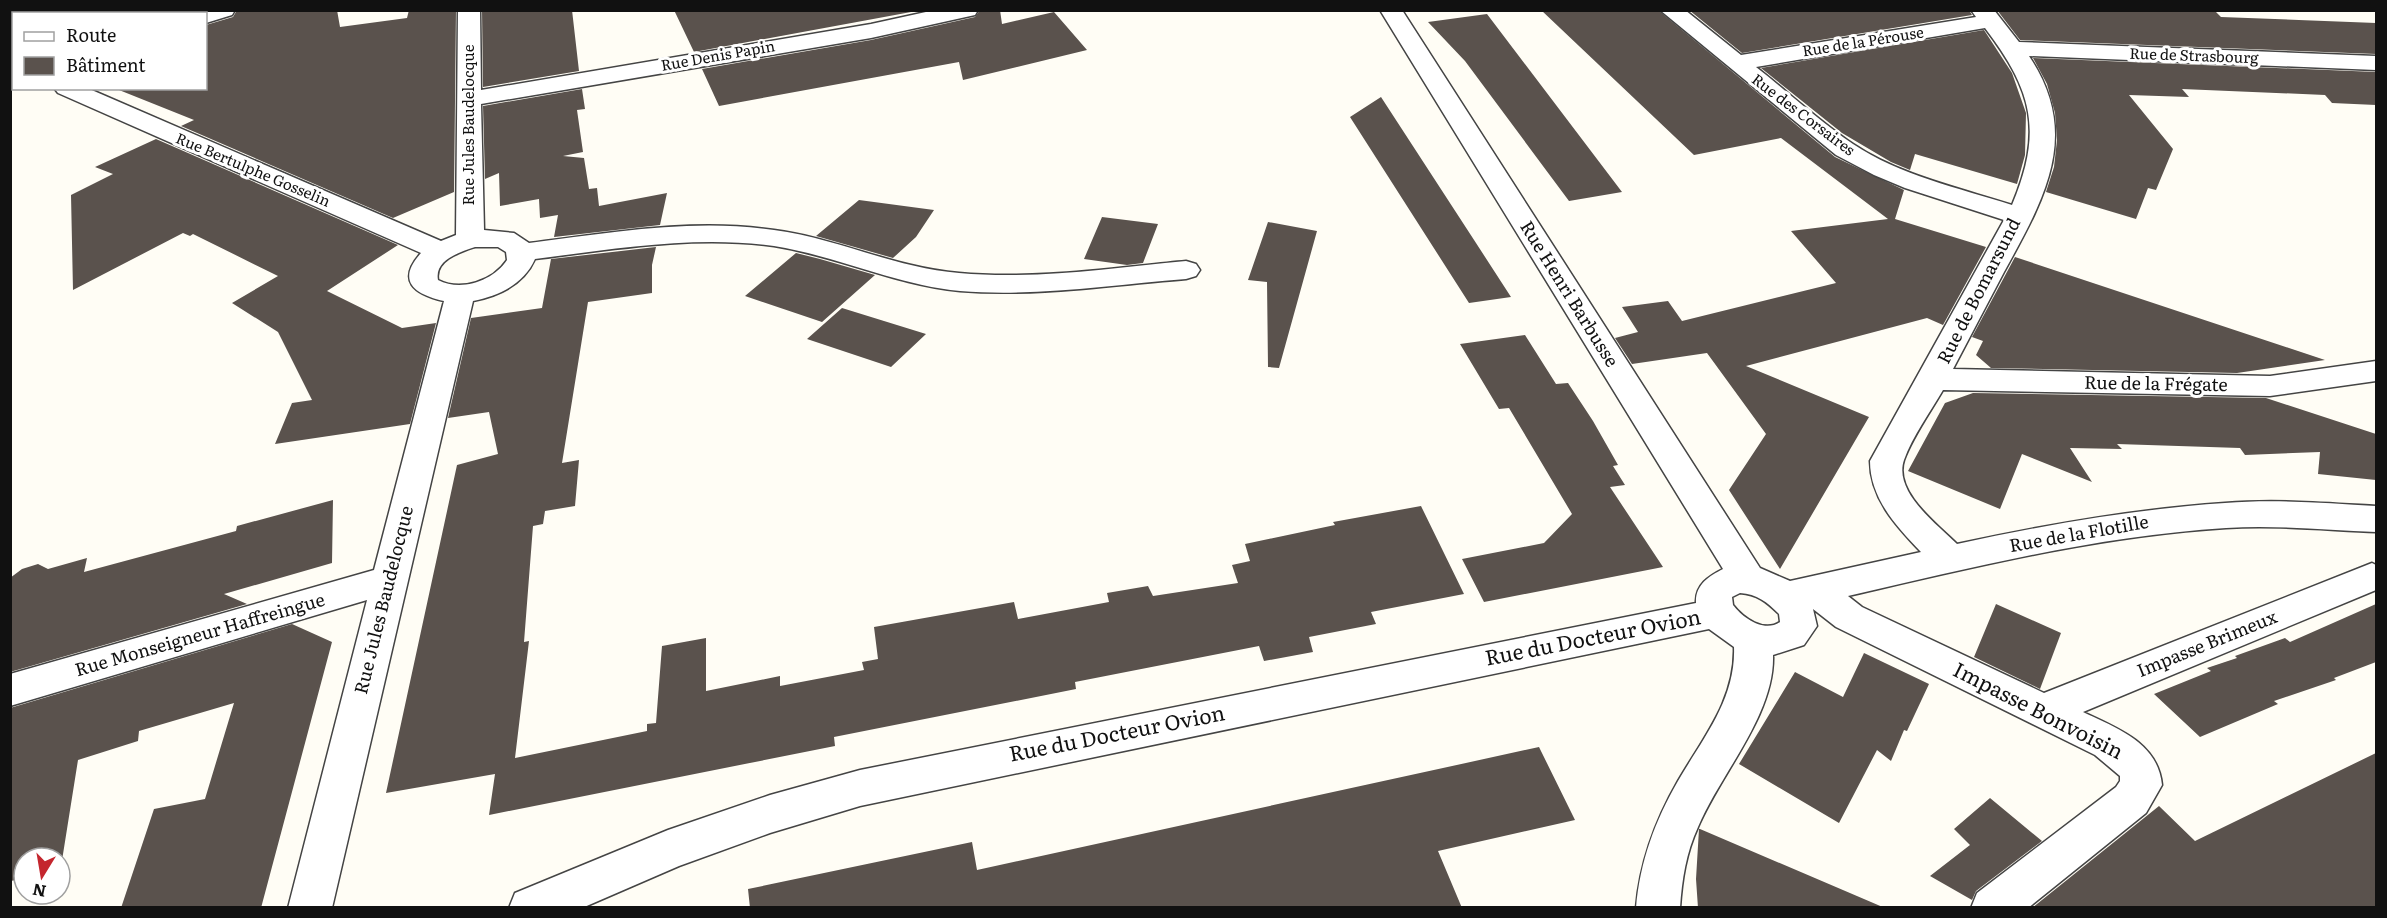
<svg xmlns="http://www.w3.org/2000/svg" width="2387" height="918" viewBox="0 0 2387 918" font-family="Literata,serif">
<style>
.building{fill:#5a524d}
.lines{fill:none;stroke-linecap:round;stroke-linejoin:round}
.minor-casing{stroke:#444;stroke-width:3}
.minor{fill:#fff;fill-rule:evenodd}
.labels{text-anchor:middle;stroke-width:6;stroke-linejoin:round;paint-order:stroke}
.far-street-label{font-size:15px;fill:#111;stroke:#fff}
.street-label{font-size:18px;fill:#111;stroke:#fff}
.near-street-label{font-size:21px;fill:#111;stroke:#fff}
</style>
<rect width="100%" height="100%" fill="#fffdf5"/>
<!-- building -->
<path class="building" d="M 237,10 L 337,10 L 340,27 L 407,18 L 409,10 L 456,10 L 454,192 L 393,218 L 181,126 L 194,120 L 119,90 L 206,88 L 206,25 L 233,17 Z
M 482,10 L 572,10 L 579,71 L 483,87 Z
M 674,10 L 922,10 L 694,52 Z
M 980,10 L 1000,10 L 1002,24 L 1054,12 L 1087,50 L 963,80 L 959,62 L 719,106 L 702,69 L 871,40 L 975,17 Z
M 1541,10 L 1658,10 L 1835,157 L 1904,190 L 1895,219 L 1986,247 L 1943,325 L 1927,318 L 1746,366 L 1869,417 L 1780,569 L 1729,490 L 1766,434 L 1707,353 L 1632,364 L 1615,338 L 1638,332 L 1622,307 L 1668,301 L 1682,321 L 1836,283 L 1791,231 L 1888,219 L 1781,138 L 1694,155 Z
M 1689,10 L 1969,10 L 1972,15 L 1742,53 Z
M 1997,10 L 2174,10 L 2216,12 L 2221,17 L 2376,23 L 2376,54 L 2020,40 Z
M 1487,14 L 1622,192 L 1569,201 L 1465,61 L 1428,22 Z
M 1984,30 L 2012,73 L 2026,113 L 2025,155 L 2017,184 L 1915,154 L 1910,170 L 1891,162 L 1842,133 L 1761,68 Z
M 2033,58 L 2376,72 L 2376,105 L 2332,103 L 2325,95 L 2182,89 L 2189,97 L 2129,95 L 2173,149 L 2156,190 L 2148,188 L 2136,219 L 2046,192 L 2054,167 L 2057,140 L 2055,113 L 2047,84 Z
M 582,89 L 585,109 L 577,110 L 583,152 L 563,156 L 584,158 L 589,189 L 597,188 L 599,206 L 667,193 L 660,225 L 554,237 L 558,215 L 540,218 L 539,199 L 500,206 L 499,173 L 485,179 L 483,106 Z
M 1381,97 L 1476,243 L 1511,297 L 1469,303 L 1350,117 Z
M 156,139 L 398,245 L 327,291 L 402,328 L 436,323 L 410,424 L 275,444 L 292,403 L 312,400 L 278,332 L 232,303 L 278,276 L 193,234 L 190,236 L 183,233 L 73,290 L 71,195 L 113,174 L 95,167 Z
M 859,200 L 934,210 L 916,237 L 893,258 L 816,236 Z
M 1102,217 L 1158,224 L 1143,263 L 1127,265 L 1084,259 Z
M 1268,222 L 1317,231 L 1279,368 L 1268,367 L 1267,282 L 1248,280 Z
M 656,247 L 652,265 L 652,293 L 588,302 L 562,463 L 579,460 L 575,506 L 545,511 L 543,524 L 533,526 L 524,642 L 529,641 L 515,758 L 647,731 L 647,724 L 656,723 L 662,646 L 706,638 L 706,691 L 780,676 L 780,686 L 864,670 L 862,662 L 878,659 L 874,627 L 1014,602 L 1018,619 L 1109,602 L 1107,593 L 1148,586 L 1153,596 L 1238,583 L 1232,565 L 1250,561 L 1245,544 L 1335,525 L 1333,522 L 1421,506 L 1464,594 L 1371,612 L 1376,624 L 1309,637 L 1313,652 L 1264,661 L 1259,646 L 1126,672 L 1075,682 L 1076,689 L 834,737 L 835,746 L 489,815 L 495,774 L 386,793 L 457,465 L 498,454 L 489,412 L 448,418 L 471,318 L 542,308 L 551,259 Z
M 796,253 L 820,259 L 875,275 L 822,322 L 745,296 Z
M 2015,257 L 2325,360 L 2237,373 L 1991,368 L 1976,355 L 1983,341 L 1972,337 Z
M 842,308 L 926,334 L 891,367 L 807,339 Z
M 1525,335 L 1556,384 L 1568,383 L 1593,421 L 1618,465 L 1613,466 L 1625,485 L 1610,487 L 1663,567 L 1484,602 L 1462,559 L 1544,543 L 1572,514 L 1509,408 L 1499,409 L 1460,344 Z
M 1973,393 L 2266,398 L 2376,434 L 2376,480 L 2318,474 L 2320,452 L 2245,455 L 2240,448 L 2117,444 L 2122,449 L 2070,448 L 2092,482 L 2022,454 L 2000,509 L 1908,471 L 1945,403 Z
M 333,500 L 332,563 L 224,594 L 247,604 L 10,672 L 10,578 L 22,569 L 38,564 L 48,569 L 87,558 L 84,572 L 236,531 L 237,526 Z
M 1996,604 L 2061,633 L 2040,689 L 1974,657 Z
M 2376,604 L 2376,662 L 2334,678 L 2336,680 L 2274,701 L 2278,704 L 2200,737 L 2154,694 L 2211,671 L 2207,668 L 2237,658 L 2235,656 L 2285,638 L 2290,642 Z
M 292,624 L 332,642 L 261,908 L 121,908 L 154,809 L 205,799 L 234,703 L 139,731 L 138,741 L 78,760 L 60,873 L 60,858 L 24,858 L 24,879 L 10,881 L 10,708 Z
M 1864,653 L 1929,684 L 1907,731 L 1904,730 L 1891,761 L 1877,750 L 1839,823 L 1739,764 L 1795,672 L 1843,697 Z
M 1539,747 L 1575,820 L 1438,851 L 1462,908 L 750,908 L 748,889 L 972,842 L 977,870 Z
M 2376,753 L 2376,908 L 2032,908 L 2159,806 L 2195,841 Z
M 1990,798 L 2042,841 L 1976,891 L 1972,900 L 1930,876 L 1970,845 L 1954,829 Z
M 1699,829 L 1700,829 L 1885,908 L 1698,908 L 1696,879 Z"/>
<g class="lines">
<defs>
<path id="minor" d="M 235,10 L 232,15 L 206,23 L 206,14 L 197,14 L 201,10 Z
M 458,10 L 480,10 L 481,90 L 871,24 L 935,10 L 978,10 L 975,15 L 871,38 L 481,104 L 484,230 L 514,233 L 529,243 C 610,233 692,218 774,230 C 837,238 895,268 959,273 C 1035,280 1111,268 1186,261 L 1196,264 L 1200,270 L 1196,276 L 1186,279 C 1111,285 1035,297 960,291 C 896,285 837,256 774,246 C 695,235 614,249 535,259 C 524,284 499,296 473,301 L 332,908 L 288,908 L 367,600 L 10,706 L 10,674 L 374,570 L 444,301 C 414,294 396,281 421,253 L 58,93 L 54,88 L 87,88 L 441,241 L 456,235 ZM 475,247 L 498,247 L 506,252 L 507,260 C 493,281 461,292 438,280 C 434,260 460,252 475,247 Z
M 1380,10 L 1402,10 L 1760,568 L 1790,581 L 1921,552 C 1896,526 1870,498 1870,461 L 2004,220 L 1905,188 L 1874,175 L 1836,155 L 1660,10 L 1685,10 L 1741,55 L 1976,17 L 1971,10 L 1994,10 L 2019,42 L 2376,56 L 2376,70 L 2029,56 C 2082,135 2044,199 2004,272 C 1987,304 1970,337 1953,369 L 2270,376 L 2376,361 L 2376,381 L 2270,396 L 1943,390 C 1931,411 1912,437 1904,460 C 1893,492 1938,525 1957,544 C 2045,525 2134,509 2225,503 C 2275,499 2326,503 2376,506 L 2376,532 C 2326,530 2276,525 2226,528 C 2098,536 1973,567 1848,596 L 1862,607 L 2044,693 L 2372,563 L 2376,565 L 2376,590 L 2083,712 C 2116,728 2158,742 2162,785 L 2146,813 L 2028,908 L 1971,908 L 1977,893 L 2116,787 L 2120,781 L 2120,776 L 2095,755 L 1836,627 L 1813,609 L 1817,626 L 1804,645 L 1773,655 C 1775,715 1720,774 1698,827 C 1686,853 1682,879 1680,908 L 1636,908 C 1640,861 1655,821 1678,781 C 1703,738 1736,699 1734,647 L 1709,629 L 860,806 L 770,833 L 679,866 L 582,908 L 509,908 L 515,893 L 668,830 L 770,795 L 860,770 L 1696,603 C 1695,585 1709,576 1723,569 ZM 1985,28 C 2033,91 2043,131 2012,205 C 1959,188 1899,175 1853,144 C 1819,121 1788,92 1756,67 ZM 1740,593 C 1757,594 1767,602 1779,614 L 1780,622 C 1764,633 1743,618 1733,605 L 1732,597 Z
M 10,58 L 14,59 L 14,73 L 10,72 Z"/>
</defs>
<!-- minor casing -->
<use href="#minor" class="minor-casing"/>
<!-- minor -->
<use href="#minor" class="minor"/>
</g>
<g class="labels">
<!-- far-street labels -->
<g class="far-street-label">
<text transform="translate(1863 42) rotate(-9)" y="5">Rue de la Pérouse</text>
<text transform="translate(718 56) rotate(-10)" y="5">Rue Denis Papin</text>
<text transform="translate(2194 56) rotate(2)" y="5">Rue de Strasbourg</text>
<text transform="translate(1803 115) rotate(37)" y="5">Rue des Corsaires</text>
<text transform="translate(469 125) rotate(-90)" y="5">Rue Jules Baudelocque</text>
<text transform="translate(253 170) rotate(23)" y="5">Rue Bertulphe Gosselin</text>
</g>
<!-- street labels -->
<g class="street-label">
<text transform="translate(1979 291) rotate(-63)" y="6">Rue de Bomarsund</text>
<text transform="translate(1569 294) rotate(58)" y="6">Rue Henri Barbusse</text>
<text transform="translate(2156 384) rotate(1)" y="6">Rue de la Frégate</text>
<text transform="translate(2079 534) rotate(-10)" y="6">Rue de la Flotille</text>
<text transform="translate(384 600) rotate(-76)" y="6">Rue Jules Baudelocque</text>
<text transform="translate(200 635) rotate(-16)" y="6">Rue Monseigneur Haffreingue</text>
<text transform="translate(2207 644) rotate(-22)" y="6">Impasse Brimeux</text>
</g>
<!-- near-street labels -->
<g class="near-street-label">
<text transform="translate(1593 638) rotate(-11)" y="7">Rue du Docteur Ovion</text>
<text transform="translate(2038 711) rotate(27)" y="7">Impasse Bonvoisin</text>
<text transform="translate(1117 734) rotate(-11)" y="7">Rue du Docteur Ovion</text>
</g>
</g>
<!-- border -->
<rect width="2387" height="918" fill="none" stroke="#111111" stroke-width="24"/>
<!-- legend -->
<rect x="12" y="12" width="195" height="78" fill="#ffffff" stroke="#a0a0a0" stroke-width="1.5"/>
<rect x="24" y="32" width="30" height="9" fill="#ffffff" stroke="#a0a0a0" stroke-width="1.5"/>
<text x="66" y="42" font-size="18" fill="#111111">Route</text>
<rect x="24" y="57" width="30" height="18" fill="#5a524d" stroke="#a0a0a0" stroke-width="1.5"/>
<text x="66" y="72" font-size="18" fill="#111111">Bâtiment</text>
<!-- north arrow -->
<g transform="translate(42 876) rotate(191)"><circle r="28" fill="#ffffff" stroke="#a0a0a0" stroke-width="1.5"/>
<path d="M0-4.5L10 22L0 15L-10 22Z" fill="#c4262e"/>
<text y="-9" font-size="16" font-weight="bold" text-anchor="middle" fill="#111111">N</text>
</g>
</svg>
